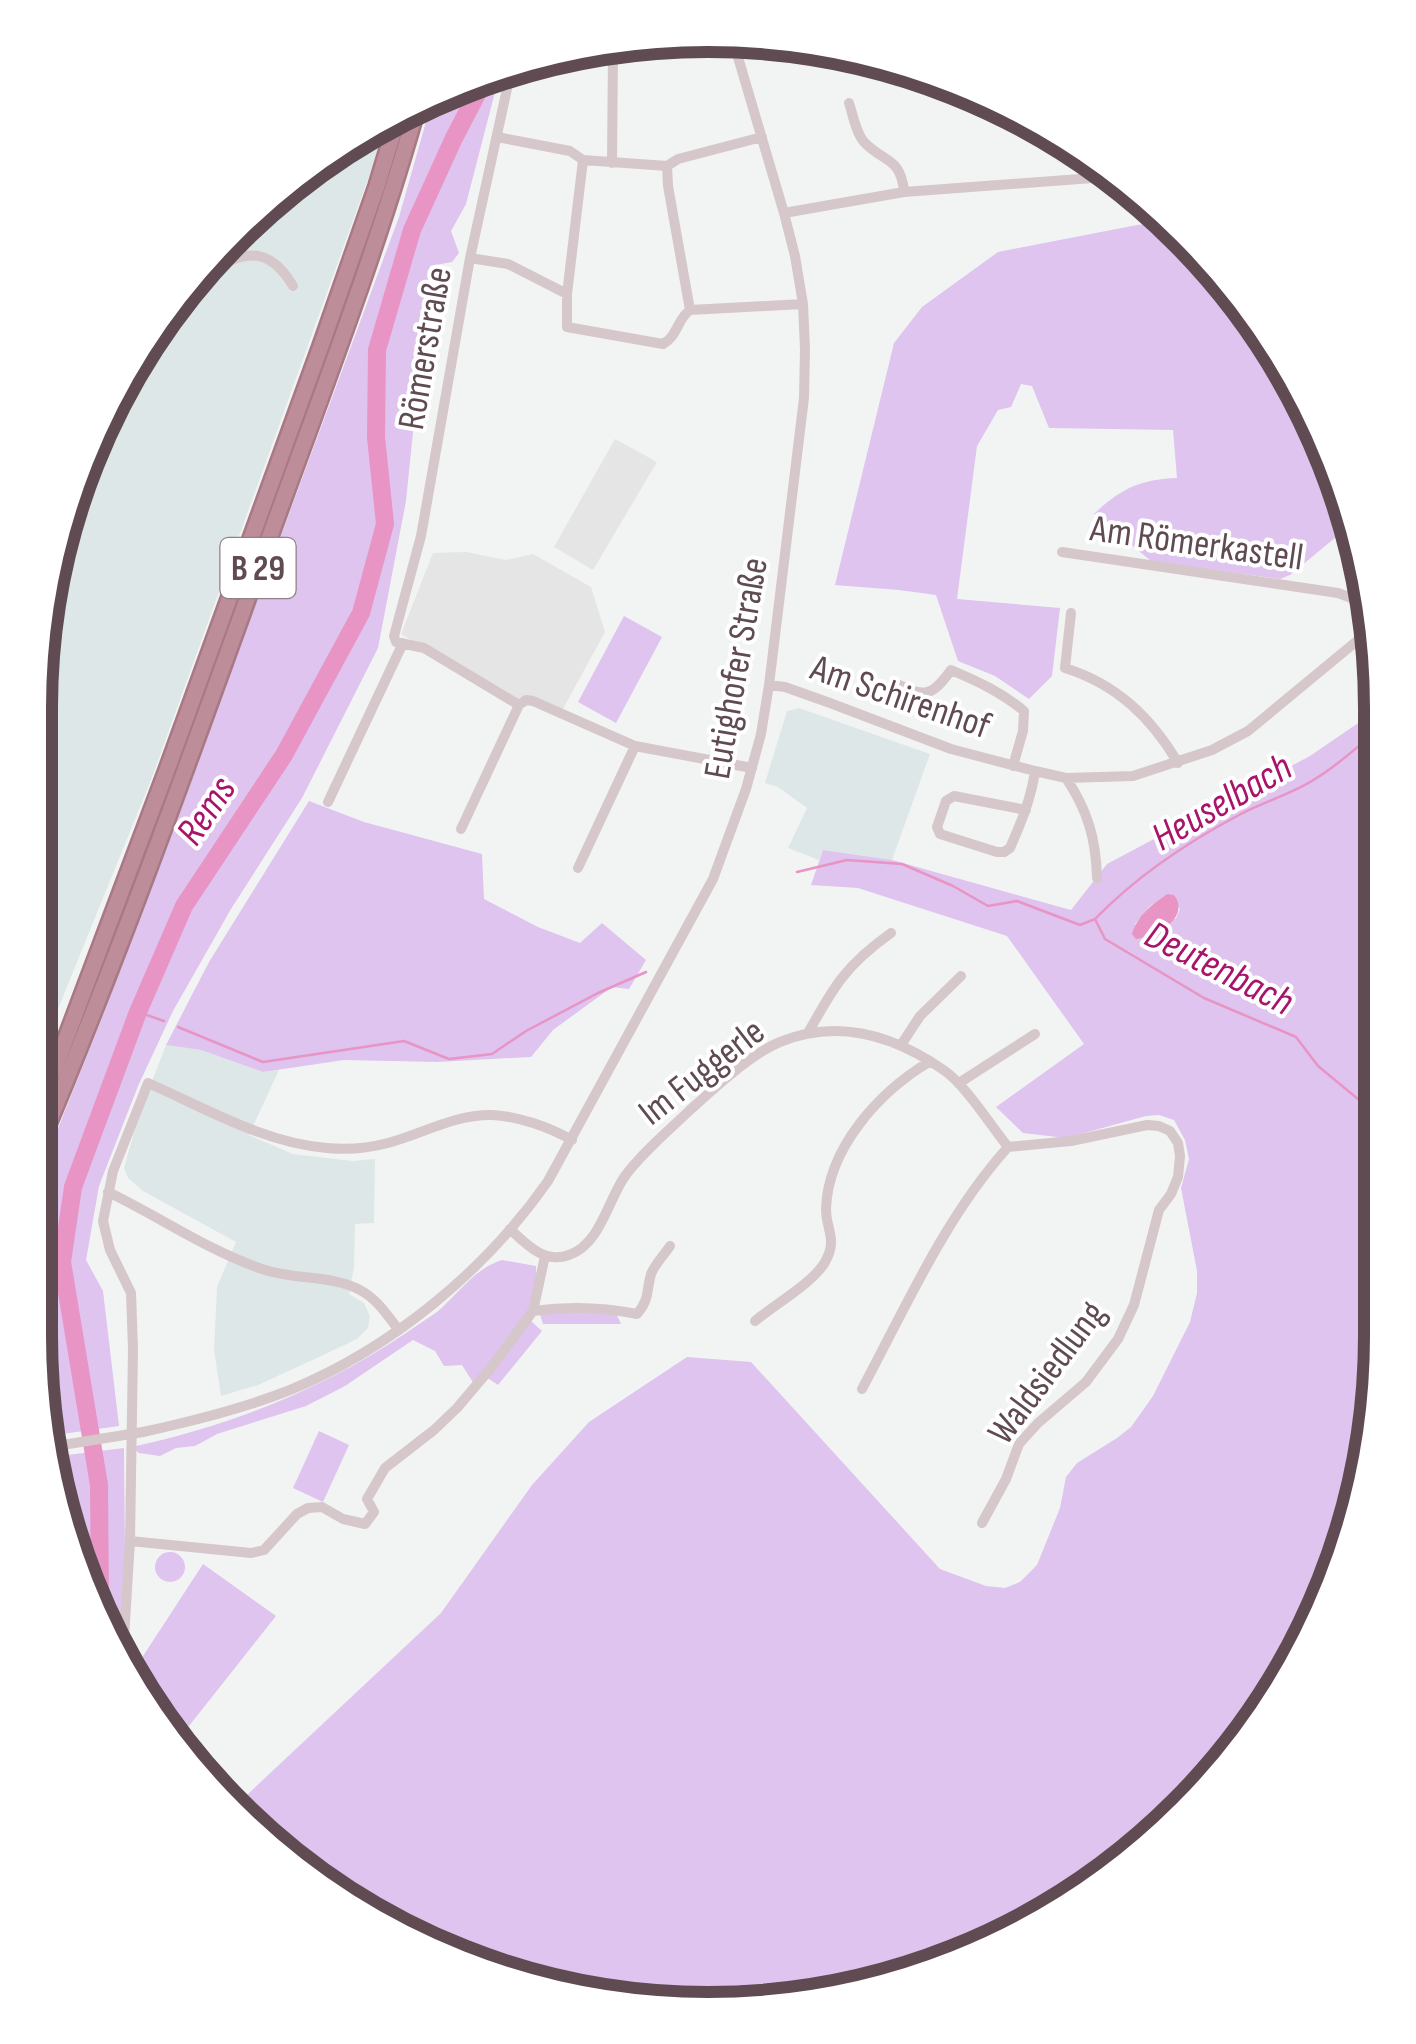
<svg xmlns="http://www.w3.org/2000/svg" width="1416" height="2044" viewBox="0 0 1416 2044" font-family="'Sofia Sans Condensed',sans-serif">
<style>
.commercial{fill:#dee7e7}
.education{fill:#e4e5e4}
.green{fill:#dec4ee;fill-rule:evenodd}
.water{fill:#e894c4}
.lines{fill:none;stroke-linecap:round;stroke-linejoin:round}
.stream{stroke:#e894c4;stroke-width:2.5}
.river{stroke:#e894c4;stroke-width:18}
.highway-casing{stroke:#a97885;stroke-width:20}
.minor{stroke:#d6c7cb;stroke-width:10}
.highway{stroke:#bd8d9a;stroke-width:15}
.minor-bridge{stroke:#d6c7cb;stroke-width:10}
.labels{text-anchor:middle;stroke-width:8;stroke-linejoin:round;paint-order:stroke}
.shield{fill:#fff;stroke:#8f8185;stroke-width:2.5}
.shield-label{font-size:35px;font-weight:bold;fill:#5f4b51}
.street-label{font-size:38px;fill:#5f4b51;stroke:#fff}
.water-label{font-size:40px;font-style:italic;fill:#a81469;stroke:#fff}
.rim{fill:none;stroke:#5f4b51;stroke-width:12}
</style>
<rect width="100%" height="100%" fill="#f2f4f3"/>
<!-- commercial -->
<path class="commercial" d="M 387,118 L 373,165 L 151,780 L 49,1031 L 40,1033 L 48,576 L 125,371 L 264,202 L 371,125 Z
M 799,708 L 930,754 L 892,860 L 823,850 L 819,860 L 788,848 L 807,808 L 778,787 L 765,783 L 787,711 Z
M 166,1045 L 201,1050 L 263,1072 L 279,1070 L 249,1135 L 293,1154 L 353,1161 L 375,1159 L 374,1223 L 355,1224 L 354,1267 L 349,1294 L 364,1303 L 370,1316 L 368,1328 L 357,1339 L 317,1358 L 258,1385 L 221,1396 L 214,1350 L 217,1287 L 236,1242 L 143,1191 L 128,1178 L 124,1168 L 139,1115 Z"/>
<!-- education -->
<path class="education" d="M 615,439 L 657,462 L 593,570 L 554,547 Z
M 466,552 L 506,560 L 533,554 L 591,587 L 605,632 L 563,709 L 509,698 L 401,634 L 433,553 Z"/>
<!-- green -->
<path class="green" d="M 501,69 L 466,204 L 451,231 L 459,253 L 452,262 L 430,266 L 406,501 L 378,648 L 302,798 L 231,909 L 173,1011 L 138,1086 L 99,1186 L 86,1260 L 103,1291 L 119,1426 L 48,1436 L 35,1336 L 36,1288 L 45,1281 L 49,1265 L 45,1254 L 48,1212 L 40,1201 L 53,1141 L 105,1010 L 399,217 L 433,97 Z
M 1169,222 L 1214,264 L 1312,411 L 1347,528 L 1290,575 L 1280,579 L 1151,561 L 1094,514 C 1120,489 1141,479 1177,478 L 1173,430 L 1049,428 L 1032,386 L 1021,384 L 1011,407 L 998,410 L 977,446 L 957,599 L 1060,608 L 1052,676 L 1029,699 L 995,676 L 958,661 L 936,595 L 899,590 L 835,585 L 894,343 L 922,307 L 998,252 L 1137,225 Z
M 624,616 L 662,637 L 616,723 L 578,702 Z
M 1376,715 L 1380,1379 L 1358,1510 L 1312,1633 L 1242,1745 L 1152,1842 L 1006,1939 L 839,1996 L 621,2003 L 450,1958 L 265,1842 L 234,1807 L 441,1613 L 532,1485 L 589,1422 L 687,1357 L 751,1362 L 940,1569 L 986,1586 L 1005,1588 L 1020,1582 L 1037,1565 L 1060,1508 L 1066,1477 L 1077,1463 L 1117,1438 L 1131,1427 L 1153,1396 L 1190,1322 L 1197,1293 L 1197,1271 L 1181,1188 L 1189,1159 L 1185,1140 L 1174,1120 L 1159,1115 L 1146,1116 L 1066,1138 L 1023,1133 L 996,1107 L 1084,1044 L 1007,936 L 858,888 L 811,885 L 823,850 L 892,860 L 1071,910 L 1107,864 L 1310,756 L 1364,719 ZM 1167,894 L 1180,909 L 1176,918 L 1146,938 L 1135,924 L 1150,906 Z
M 309,801 L 364,822 L 482,854 L 484,899 L 538,927 L 580,943 L 602,923 L 646,960 L 629,989 L 612,987 L 553,1030 L 531,1057 L 437,1062 L 344,1060 L 263,1072 L 201,1050 L 166,1045 L 209,962 Z
M 502,1260 L 536,1266 L 536,1294 L 529,1313 L 474,1384 L 462,1365 L 444,1366 L 435,1351 L 413,1340 L 345,1386 L 306,1406 L 217,1434 L 195,1446 L 176,1448 L 160,1456 L 139,1453 L 132,1447 C 232,1425 321,1390 406,1333 C 416,1326 427,1319 437,1312 C 458,1294 475,1268 502,1260 Z
M 568,1310 L 616,1313 L 621,1324 L 543,1324 L 540,1314 Z
M 531,1321 L 542,1331 L 498,1385 L 486,1377 Z
M 319,1431 L 349,1445 L 323,1502 L 293,1488 Z
M 124,1448 L 125,1552 L 119,1645 L 58,1511 L 51,1457 Z
M155 1567a15 15 0 1 1 30 0a15 15 0 1 1-30 0Z
M 203,1564 L 276,1616 L 189,1726 L 139,1690 L 132,1673 Z
M 183,1729 L 196,1745 L 196,1764 L 169,1733 Z"/>
<!-- water -->
<path class="water" d="M 1167,894 L 1174,895 C 1191,918 1156,936 1136,939 L 1132,934 C 1137,916 1151,905 1167,894 Z"/>
<g class="lines">
<!-- stream -->
<path class="stream" d="M 797,872 L 847,860 L 902,864 L 953,886 L 988,906 L 1017,901 L 1080,925 L 1095,919 L 1105,939 L 1204,998 L 1296,1037 L 1318,1066 L 1364,1104 L 1368,1122
M 1096,918 C 1138,875 1186,843 1239,815 C 1263,802 1292,794 1315,779 C 1337,766 1357,747 1376,732
M 138,1012 L 164,1021
M 178,1027 L 263,1062 L 404,1041 L 449,1059 L 492,1054 L 526,1031 L 598,993 L 646,972
M 1372,1140 L 1378,1155"/>
<!-- river -->
<path class="river" d="M 100,1603 L 99,1485 L 62,1262 L 73,1187 L 138,1012 L 184,906 L 284,755 L 361,613 L 385,524 L 376,437 L 377,350 L 412,230 L 454,138 L 479,90 L 482,75"/>
<defs>
<path id="highway" d="M 39,1104 L 56,1065 L 167,770 L 321,346 L 377,186 L 399,113
M 38,1148 C 121,951 193,749 266,547 C 319,400 376,254 418,104"/>
</defs>
<!-- highway casing -->
<use href="#highway" class="highway-casing"/>
<!-- minor -->
<path class="minor" d="M 714,38 L 733,43
M 957,86 L 969,94 L 998,102
M 849,103 C 853,115 856,133 864,142 C 884,163 901,157 904,192
M 497,137 L 570,151 L 583,160 L 667,166 L 678,159 L 762,137
M 612,163 L 613,51
M 667,166 L 668,186 L 690,310
M 784,213 L 904,192 L 1120,176
M 470,258 L 508,264 L 567,294 L 567,327 L 663,344 C 678,336 677,319 690,310 L 803,304
M 211,267 L 216,268 C 250,247 273,252 293,286
M 567,294 L 583,160
M 1062,552 L 1338,593 L 1357,600 L 1375,618
M 1071,613 L 1065,668 C 1116,684 1151,717 1178,763
M 895,683 C 925,697 931,698 951,670 C 977,681 1001,692 1024,711 L 1023,731 L 1013,766
M 769,685 L 785,687 L 830,703 L 951,749 L 1035,771 L 1066,778 L 1133,776 L 1212,750 L 1248,731 L 1375,626
M 519,705 L 526,700 L 533,701 L 635,746 L 752,768
M 1066,778 C 1088,811 1096,839 1097,878
M 328,802 L 403,643
M 1026,810 L 954,796 L 946,801 L 937,827 L 940,834 L 997,852 L 1004,852 L 1010,848 C 1021,823 1031,799 1035,771
M 461,829 L 519,705 L 424,648 L 396,642 L 394,636 L 421,536 L 470,258 L 512,66
M 578,868 L 635,746
M 808,1033 C 834,986 846,965 891,933
M 901,1045 L 920,1016 L 961,976
M 959,1083 L 1035,1034
M 108,1192 C 160,1217 207,1250 262,1269 C 293,1280 333,1275 360,1290 C 377,1299 387,1315 398,1329
M 510,1229 C 527,1245 545,1264 569,1255 C 600,1245 608,1200 625,1176 C 643,1152 667,1132 689,1111 C 712,1090 752,1053 780,1042 C 839,1018 895,1036 945,1071 C 965,1085 992,1127 1008,1147 L 1071,1141 L 1147,1125 L 1159,1126 L 1170,1131 L 1178,1143 L 1180,1156 L 1178,1177 L 1171,1194 L 1159,1210 L 1134,1305 L 1118,1339 L 1086,1382 L 1038,1423 L 1019,1444 L 1006,1479 L 982,1523
M 533,1311 C 569,1306 602,1307 637,1314 C 650,1299 646,1291 651,1274 C 655,1264 664,1255 670,1246
M 755,1321 C 774,1305 814,1282 825,1262 C 838,1239 826,1230 826,1209 C 828,1148 879,1092 929,1062
M 862,1389 C 906,1307 945,1217 1008,1147
M 143,1432 C 193,1421 242,1409 290,1390 C 392,1348 485,1271 548,1181 L 713,879 L 746,789 L 761,734 L 769,685 L 804,398 L 805,349 L 803,304 L 795,256 L 784,213 L 732,37
M 130,1541 L 251,1553 L 264,1550 L 297,1514 L 308,1508 L 322,1507 L 343,1519 L 365,1524 L 374,1512 L 367,1499 L 385,1468 L 434,1430 L 457,1408 L 490,1369 L 533,1311 L 545,1256
M 123,1654 L 130,1541 L 133,1349 L 131,1293 L 110,1250 L 103,1221 L 113,1171 L 148,1083 C 205,1108 264,1143 327,1148 C 347,1150 369,1148 388,1143 C 422,1134 456,1114 492,1115 C 518,1116 549,1127 572,1140"/>
<!-- highway -->
<use href="#highway" class="highway"/>
<!-- minor-bridge -->
<path class="minor-bridge" d="M 50,1447 L 143,1432"/>
</g>
<g class="labels">
<!-- shield labels -->
<rect class="shield" x="220.5" y="538" width="75" height="60" rx="8"/>
<g class="shield-label">
<text x="258" y="580">B 29</text>
</g>
<!-- street labels -->
<g class="street-label">
<text transform="translate(424 348) rotate(-80)" y="13">Römerstraße</text>
<text transform="translate(1197 542) rotate(8)" y="13">Am Römerkastell</text>
<text transform="translate(735 668) rotate(-80)" y="13">Eutighofer Straße</text>
<text transform="translate(901 696) rotate(19)" y="13">Am Schirenhof</text>
<text transform="translate(701 1071) rotate(-38)" y="13">Im Fuggerle</text>
<text transform="translate(1046 1372) rotate(-53)" y="13">Waldsiedlung</text>
</g>
<!-- water labels -->
<g class="water-label">
<text transform="translate(1221 801) rotate(-30)" y="14">Heuselbach</text>
<text transform="translate(205 810) rotate(-56)" y="14">Rems</text>
<text transform="translate(1220 967) rotate(27)" y="14">Deutenbach</text>
</g>
</g>
<!-- crop -->
<path d="M0 0H1416V2044H0ZM708 52H708A656 656 0 0 1 1364 708V1336A656 656 0 0 1 708 1992H708A656 656 0 0 1 52 1336V708A656 656 0 0 1 708 52Z" fill="#fff" fill-rule="evenodd"/>
<path class="rim" d="M708 52H708A656 656 0 0 1 1364 708V1336A656 656 0 0 1 708 1992H708A656 656 0 0 1 52 1336V708A656 656 0 0 1 708 52Z"/>
</svg>
